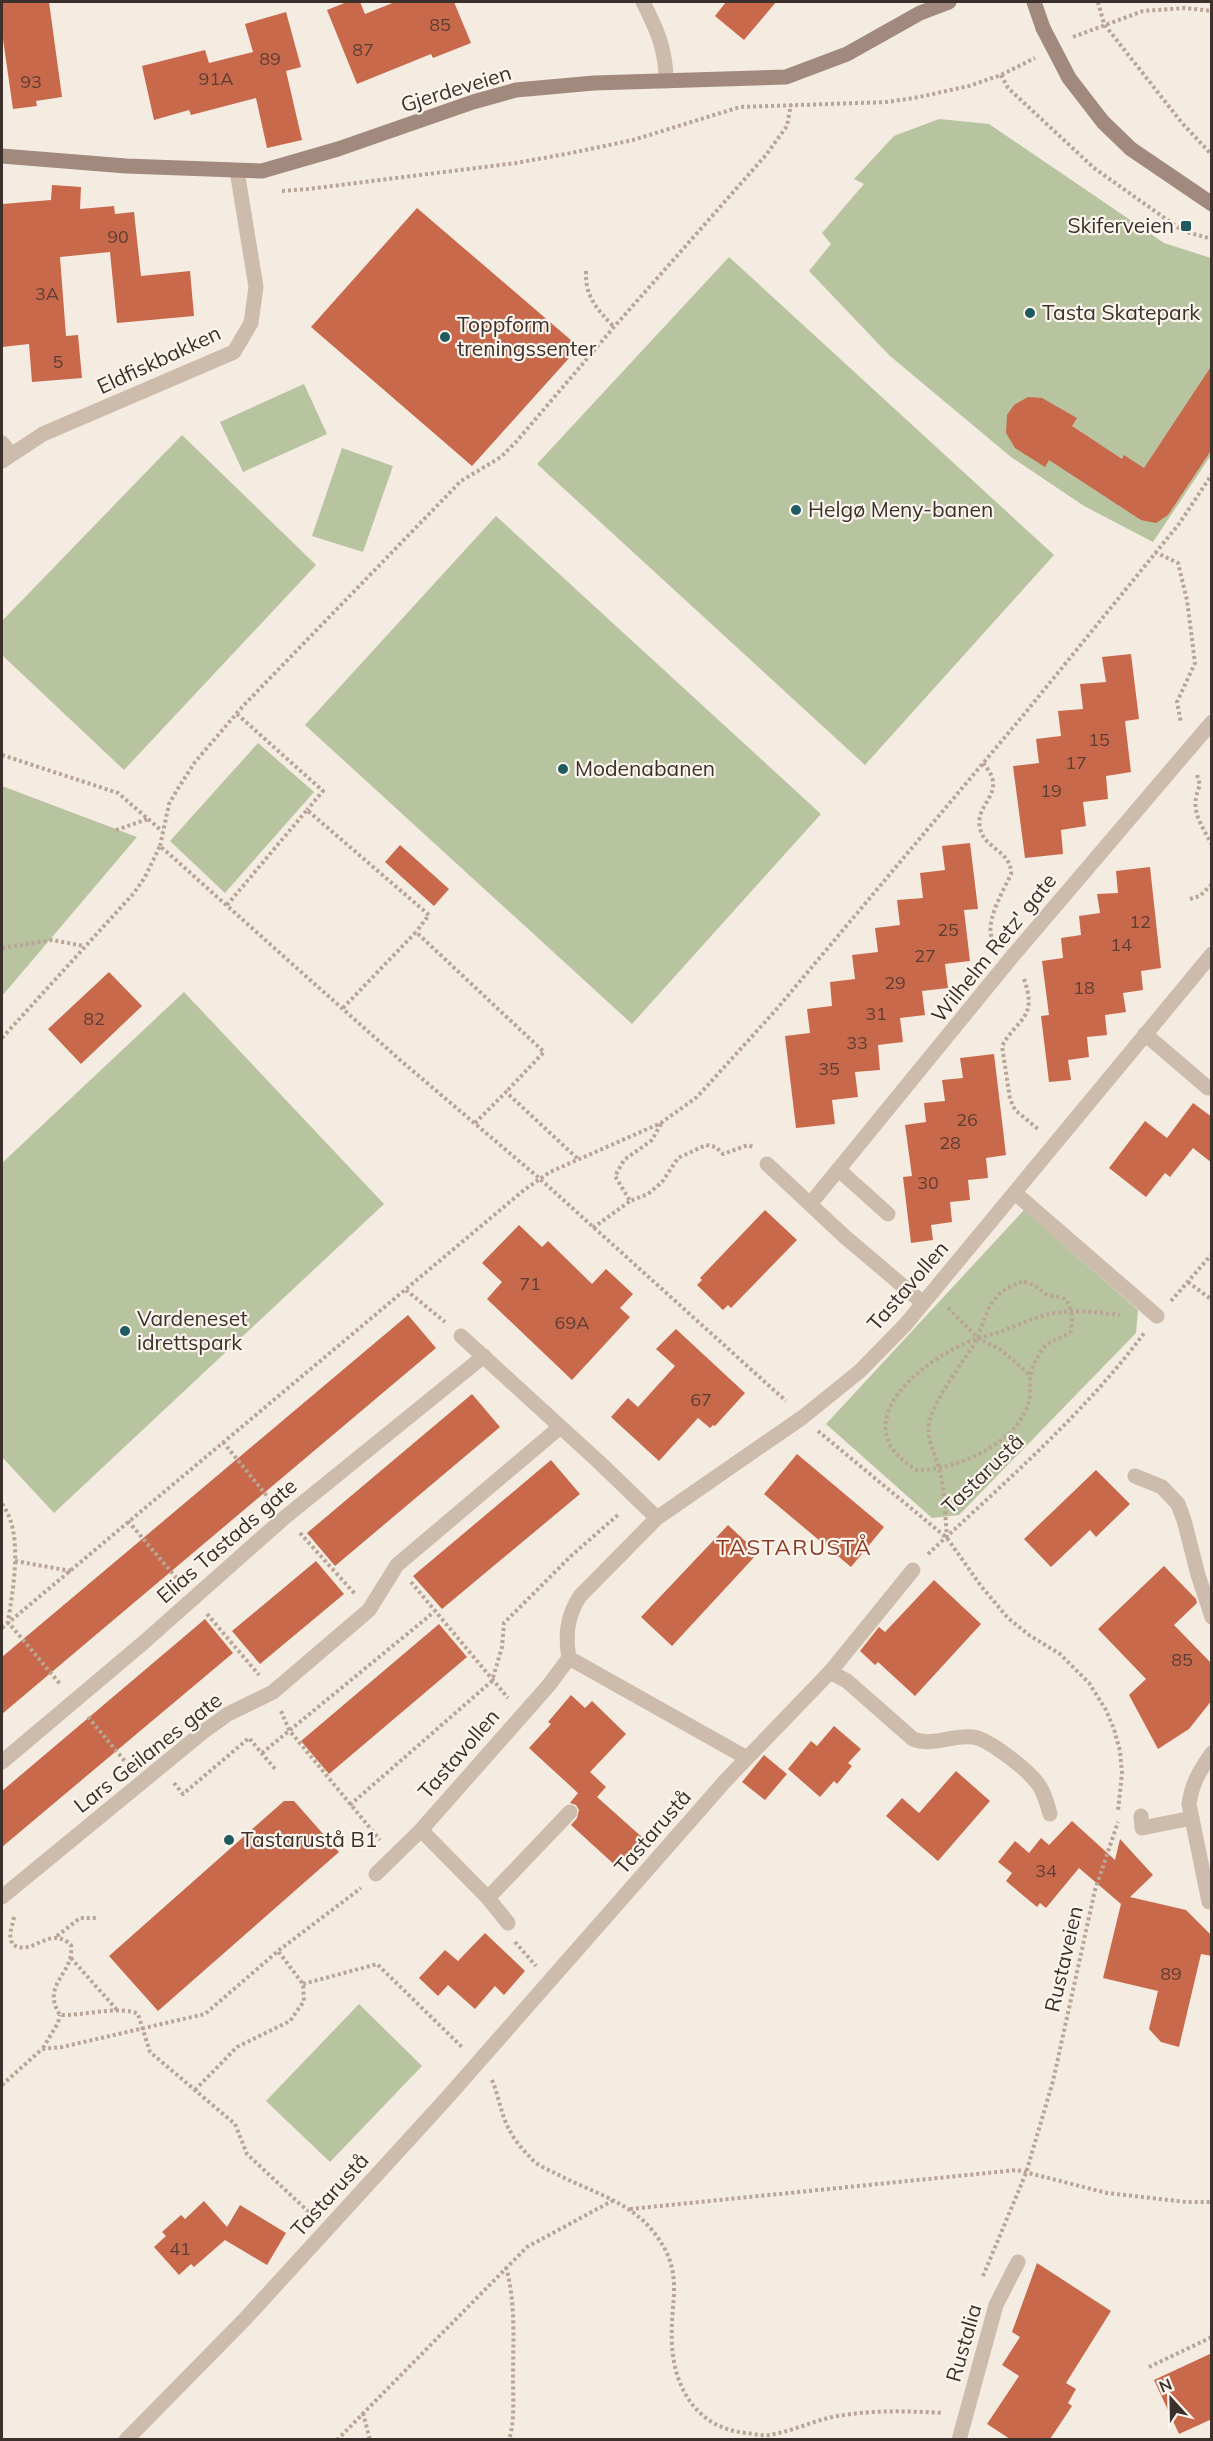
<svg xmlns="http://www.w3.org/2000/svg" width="1213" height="2441" viewBox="0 0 1213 2441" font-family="Mulish,sans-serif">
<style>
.green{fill:#b8c4a0}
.building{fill:#c8694b}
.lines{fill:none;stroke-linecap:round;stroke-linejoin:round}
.path{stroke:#b9a596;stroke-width:4;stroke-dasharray:3 3;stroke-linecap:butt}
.lane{stroke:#cdbbac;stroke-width:15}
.street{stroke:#cdbbac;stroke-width:15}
.secondary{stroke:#a18a7d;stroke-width:15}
.secondary-bridge{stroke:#a18a7d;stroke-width:15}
.poi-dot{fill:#1f5a5e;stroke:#fbf5ee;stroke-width:2}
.labels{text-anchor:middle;stroke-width:4.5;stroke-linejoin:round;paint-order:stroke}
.number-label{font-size:18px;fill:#5e3e33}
.street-label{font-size:21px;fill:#3b302b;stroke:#fbf5ee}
.poi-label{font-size:21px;fill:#3b302b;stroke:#fbf5ee;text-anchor:start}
.neighbourhood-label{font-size:22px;letter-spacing:1.5px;fill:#8c3b22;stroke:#fbf5ee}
</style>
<rect width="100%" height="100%" fill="#f4ebe1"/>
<!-- green -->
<path class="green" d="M 939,119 L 989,124 L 1164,243 L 1211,258 L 1211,455 L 1153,542 L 1084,506 L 1011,457 L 890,356 L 809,271 L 831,244 L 822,233 L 864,184 L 854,179 L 894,136 Z
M 729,257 L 1054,555 L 865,765 L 537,464 Z
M 304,384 L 327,434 L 243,472 L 220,422 Z
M 182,435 L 316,565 L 124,770 L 2,655 L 2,621 Z
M 342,448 L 393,466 L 363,552 L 312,536 Z
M 496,516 L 821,814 L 632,1024 L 305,725 Z
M 258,743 L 314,792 L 225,893 L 170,841 Z
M 2,786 L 137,837 L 2,996 Z
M 184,992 L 384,1204 L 54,1513 L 2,1457 L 2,1163 Z
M 1024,1210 L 1138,1310 L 1136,1333 L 959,1515 L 932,1518 L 826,1424 Z
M 359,2004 L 422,2066 L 330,2162 L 266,2101 Z"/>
<!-- building -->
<path class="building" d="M 2,2 L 49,2 L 62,97 L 36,101 L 37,106 L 13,109 L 2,32 Z
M 347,2 L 360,2 L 365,14 L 395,2 L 454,2 L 471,43 L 433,58 L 431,54 L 357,84 L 327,10 Z
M 726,2 L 776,2 L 744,40 L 715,16 Z
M 286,12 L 301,67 L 286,71 L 302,140 L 267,148 L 256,98 L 191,115 L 189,110 L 154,120 L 142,66 L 205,50 L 209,63 L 253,52 L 245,24 Z
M 52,185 L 81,187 L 80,209 L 114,206 L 115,214 L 134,212 L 141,276 L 190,271 L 194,316 L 117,323 L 110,252 L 60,257 L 66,336 L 78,335 L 82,378 L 32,382 L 29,344 L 2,347 L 2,204 L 51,200 Z
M 417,208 L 579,347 L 472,466 L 311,327 Z
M 1212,365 L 1212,449 L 1168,515 L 1156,523 L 1141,520 L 1049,460 L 1045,467 L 1015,448 L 1006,433 L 1007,415 L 1014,405 L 1028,397 L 1042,398 L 1077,418 L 1072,426 L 1122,459 L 1124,455 L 1144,468 Z
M 1131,654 L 1139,719 L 1125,721 L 1131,772 L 1106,776 L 1108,799 L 1083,802 L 1086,826 L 1061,830 L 1063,854 L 1025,858 L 1013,766 L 1039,763 L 1036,739 L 1061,736 L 1058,711 L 1083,709 L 1080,684 L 1106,682 L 1102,657 Z
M 970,843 L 978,909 L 964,910 L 970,961 L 945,964 L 948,988 L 922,991 L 925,1015 L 900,1018 L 903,1042 L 878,1045 L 880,1070 L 855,1072 L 858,1097 L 832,1100 L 835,1124 L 796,1128 L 785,1036 L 810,1033 L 807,1009 L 832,1006 L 830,982 L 855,979 L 852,955 L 878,952 L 875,928 L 900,925 L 897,900 L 923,898 L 920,873 L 945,870 L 942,846 Z
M 400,845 L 449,889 L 434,906 L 385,862 Z
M 1150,867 L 1161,968 L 1141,971 L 1143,990 L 1123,993 L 1126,1012 L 1105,1015 L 1107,1035 L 1087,1037 L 1089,1057 L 1068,1060 L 1071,1080 L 1049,1082 L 1041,1016 L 1049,1015 L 1042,961 L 1063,958 L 1061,938 L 1081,935 L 1079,916 L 1100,913 L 1097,894 L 1118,893 L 1116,871 Z
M 109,972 L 142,1006 L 81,1064 L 48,1029 Z
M 994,1054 L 1006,1155 L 986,1158 L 988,1178 L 968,1180 L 970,1200 L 950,1202 L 952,1222 L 931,1225 L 933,1240 L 911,1243 L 903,1177 L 912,1176 L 905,1125 L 926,1122 L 924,1103 L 945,1101 L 942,1080 L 963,1078 L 960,1058 Z
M 1193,1103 L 1212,1117 L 1212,1163 L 1193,1148 L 1170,1177 L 1165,1173 L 1146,1197 L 1109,1168 L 1145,1121 L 1167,1138 Z
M 765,1210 L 797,1240 L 731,1308 L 728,1305 L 723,1310 L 697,1285 L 702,1280 L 700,1278 Z
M 519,1225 L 542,1247 L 548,1241 L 592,1284 L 606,1269 L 633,1294 L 620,1308 L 630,1317 L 572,1380 L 487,1299 L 502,1282 L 482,1263 Z
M 408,1315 L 436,1348 L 2,1714 L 2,1657 Z
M 676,1329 L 745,1393 L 715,1426 L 713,1425 L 710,1428 L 698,1418 L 659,1461 L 611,1417 L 628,1398 L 638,1407 L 675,1366 L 656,1349 Z
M 472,1394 L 500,1427 L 335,1566 L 307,1533 Z
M 797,1454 L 884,1527 L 851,1567 L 764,1494 Z
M 551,1460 L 580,1494 L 442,1609 L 413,1576 Z
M 1096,1470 L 1130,1504 L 1096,1537 L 1090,1530 L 1051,1567 L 1024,1539 Z
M 728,1525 L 758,1553 L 672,1646 L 641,1617 Z
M 316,1561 L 344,1594 L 260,1664 L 232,1631 Z
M 1164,1566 L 1196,1599 L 1197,1603 L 1174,1625 L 1212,1664 L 1212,1700 L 1189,1729 L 1158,1749 L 1129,1695 L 1146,1679 L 1098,1629 Z
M 934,1580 L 981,1624 L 915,1696 L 878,1662 L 875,1665 L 860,1651 L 879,1627 L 885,1632 Z
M 205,1619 L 233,1653 L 2,1847 L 2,1791 Z
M 439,1624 L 467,1657 L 329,1774 L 301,1741 Z
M 571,1695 L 585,1708 L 592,1701 L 626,1734 L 590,1772 L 606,1787 L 597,1797 L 643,1838 L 617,1867 L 571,1825 L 577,1818 L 579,1810 L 576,1805 L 570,1803 L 578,1793 L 529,1748 L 551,1724 L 548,1722 Z
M 834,1726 L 861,1749 L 848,1763 L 852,1766 L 837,1784 L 834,1781 L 820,1797 L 788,1769 L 811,1741 L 817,1746 Z
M 764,1755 L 787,1774 L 765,1800 L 742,1782 Z
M 956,1771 L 990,1801 L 938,1861 L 886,1816 L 902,1798 L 919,1813 Z
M 284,1801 L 294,1801 L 339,1852 L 158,2011 L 109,1956 Z
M 1072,1821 L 1115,1860 L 1120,1839 L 1153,1875 L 1130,1897 L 1186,1910 L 1212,1936 L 1212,1956 L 1201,1954 L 1179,2047 L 1161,2042 L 1149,2029 L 1158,1991 L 1103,1978 L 1121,1904 L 1079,1868 L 1046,1908 L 1040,1903 L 1037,1907 L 1006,1881 L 1012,1873 L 998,1862 L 1015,1841 L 1029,1853 L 1041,1838 L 1049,1845 Z
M 485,1933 L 525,1971 L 504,1995 L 495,1986 L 475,2009 L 448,1985 L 438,1996 L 419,1978 L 445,1950 L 458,1961 Z
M 204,2201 L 227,2227 L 240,2205 L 286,2233 L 267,2265 L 225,2240 L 194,2267 L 191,2264 L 179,2275 L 154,2247 L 166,2236 L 162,2232 L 181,2215 L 185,2219 Z
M 1037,2263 L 1111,2311 L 1066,2383 L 1076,2389 L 1068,2403 L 1072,2406 L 1050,2439 L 1010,2439 L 987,2424 L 1019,2376 L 1002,2365 L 1020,2337 L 1012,2332 Z
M 1212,2353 L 1212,2419 L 1179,2434 L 1154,2380 Z"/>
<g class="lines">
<!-- path -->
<path class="path" d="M 1098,2 L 1104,24 L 1182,123 L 1212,155
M 1073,37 L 1143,11 L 1185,8 L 1212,11
M 1001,75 L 1008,88 L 1094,168 L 1183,231 L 1212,239
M 282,191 L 308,189 L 516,163 L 571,153 L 633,140 L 740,107 L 888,102 L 919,97 L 969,86 L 1001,75 L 1035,58
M 586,271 C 585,297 597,309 614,327
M 1155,552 L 1178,563 L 1187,600 L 1195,663 L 1177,702 L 1181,723
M 237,714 L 323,791 L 307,810
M 2,755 L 118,793 L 162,831
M 983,763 C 1010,794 974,802 980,828 C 984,849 1012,851 1011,874 C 1003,892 981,927 995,943
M 1197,775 L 1200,785 C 1189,810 1200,822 1212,845
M 116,830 L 148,819
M 160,846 L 169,804 L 177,790 L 195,762 L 243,706 L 461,481 L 501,457 L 516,442 L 614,327 L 766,155 L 787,126 L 791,104
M 1190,899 L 1200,896 L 1212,884
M 227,905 L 307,810 L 429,915 L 416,932
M 2,948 L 52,940 L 84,946
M 1024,979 C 1038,1019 1018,1017 1002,1046 L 1010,1099 L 1015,1110 L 1038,1129
M 343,1008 L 416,932 L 544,1052 L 506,1092
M 2,1038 L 134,893 L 145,877 L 160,846 L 400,1060 L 539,1178 L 786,1401
M 475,1123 L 506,1092 L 578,1159
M 661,1124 L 652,1140 L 624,1160 L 615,1176 L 630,1201 L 648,1194 L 662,1182 L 678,1158 L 706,1145 L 716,1147 L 723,1154 L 748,1145 L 753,1147
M 593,1228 L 630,1201
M 1024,1282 C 1034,1284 1038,1288 1046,1294 C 1052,1297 1059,1296 1065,1299 C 1073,1308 1072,1320 1071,1331 C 1062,1339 1051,1339 1043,1348 C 1038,1355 1031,1369 1030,1378 C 1030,1387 1031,1396 1028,1405 C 1014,1445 956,1470 917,1470 C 838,1424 926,1356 978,1338 C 986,1312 993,1288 1024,1282 Z
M 1188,1282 L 1212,1300
M 406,1290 L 445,1322
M 1171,1301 L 1212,1254
M 948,1308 L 978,1338 L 1001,1350 L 1030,1375
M 818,1431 L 947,1538 L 981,1586 L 1008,1618 L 1029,1635 L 1060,1654 L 1089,1683 L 1106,1710 L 1114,1729 L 1120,1751 L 1122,1773 L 1118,1811
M 223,1442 L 271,1501
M 2,1504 C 24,1532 13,1589 8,1622 L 60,1684
M 128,1521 L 179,1581
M 300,1533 L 355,1594
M 947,1538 C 945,1515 945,1490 939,1468 C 935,1452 926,1440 929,1423 C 933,1401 965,1359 978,1338 C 1003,1333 1025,1320 1049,1314 C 1072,1309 1097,1312 1120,1315
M 928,1554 C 1002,1485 1085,1413 1145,1332
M 15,1561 L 71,1571
M 411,1582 L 508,1698
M 207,1614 L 259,1675
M 2,1628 L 524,1190 L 550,1172 L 661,1123 L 697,1097 L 775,1011 L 1026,712 L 1179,524 L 1212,474
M 281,1711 L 289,1730 L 380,1840
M 88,1717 L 129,1766
M 262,1753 L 434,1612
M 174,1783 L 183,1794 L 249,1738 L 275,1769
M 350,1805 L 492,1681 L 502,1647 L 504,1623 L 571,1556 L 620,1513
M 14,1917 L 10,1934 L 12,1944 C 33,1958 49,1924 71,1945 C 75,1974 40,1984 60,2015 C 81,2016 123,2005 138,2014 L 150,2052 L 235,2124 L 247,2154 L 312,2215
M 57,1936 L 80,1918 L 97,1918
M 515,1942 L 536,1966
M 71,1958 L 117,2010
M 303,1984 L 377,1964 L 463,2048
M 43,2048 L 58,2023 L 60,2015
M 492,2080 C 499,2096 501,2116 510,2131 C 514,2139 522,2149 529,2156 C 535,2164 546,2169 555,2173 C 588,2191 627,2200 652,2230 C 687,2273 669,2298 672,2346 C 675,2391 699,2429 747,2433 C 754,2434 762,2436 769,2435 C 795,2431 818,2418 844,2415 C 877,2410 909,2411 943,2413
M 2,2085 L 42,2049 L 62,2047 L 205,2014 L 278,1951 L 361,1888
M 195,2090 L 237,2047 L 290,2021 L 304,2001 L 303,1984 L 278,1951
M 630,2209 L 1017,2170 L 1107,2193 L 1186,2202 L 1212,2202
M 506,2267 C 516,2303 513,2342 513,2379 C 513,2400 515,2420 509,2440
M 983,2276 L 1026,2173 L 1053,2081 L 1095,1890 L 1118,1822
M 1149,2367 L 1212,2337
M 363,2413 L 370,2440
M 337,2440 L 527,2247 L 612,2201"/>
<!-- lane -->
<path class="lane" d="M 2,443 L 11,454
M 1145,1034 L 1208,1088
M 839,1170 L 888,1214
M 1015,1193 L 1157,1316
M 1135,1476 L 1162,1487 L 1178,1504 L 1184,1520 L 1198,1575 L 1212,1617
M 830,1672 L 847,1681 L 913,1739 C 933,1747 953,1734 973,1737 C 989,1739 1028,1770 1038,1784 C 1044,1792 1047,1803 1050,1814
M 1141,1816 L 1142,1828 L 1192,1818
M 421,1830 L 488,1898 L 570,1812
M 488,1898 L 508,1923"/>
<!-- street -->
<path class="street" d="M 643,2 C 657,30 666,49 666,81
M 2,461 L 43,434 L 234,352 L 251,323 L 256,287 L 237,171
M 767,1164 L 844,1236 L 923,1303
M 811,1203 L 1011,958 L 1212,722
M 461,1336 L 599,1462 L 657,1518
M 747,1758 L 569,1658 C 565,1635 567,1616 580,1596 L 657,1518 L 803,1417 L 860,1371 L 905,1325 L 1212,954
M 2,1762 L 143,1643 L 284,1518 L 484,1356
M 376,1874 L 421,1830 L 549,1685 L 569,1658
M 2,1897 L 203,1732 L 228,1714 L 273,1692 L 369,1610 L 397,1565 L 559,1428
M 1209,1902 L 1189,1804 C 1192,1783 1200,1770 1212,1753
M 126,2440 L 245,2319 L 446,2099 L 726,1780 L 830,1672 L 913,1570
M 959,2440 L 996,2305 L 1018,2262"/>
<!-- secondary -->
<path class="secondary" d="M 1034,2 L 1043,28
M 1069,78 L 1103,122 L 1131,149 L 1212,204
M 2,156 L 126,166 L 262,171 L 338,149 L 473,102 L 516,90 L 594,83 L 786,77 L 847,54 L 920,13 L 949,2"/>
<!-- secondary-bridge -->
<path class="secondary-bridge" d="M 1043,28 L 1069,78"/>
</g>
<!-- markers -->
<g class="poi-dot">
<rect x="1180" y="220" width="12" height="12" rx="3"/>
<circle cx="1030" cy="313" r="6"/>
<circle cx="445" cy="337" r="6"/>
<circle cx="796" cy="510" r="6"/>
<circle cx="563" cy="769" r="6"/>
<circle cx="125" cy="1331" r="6"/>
<circle cx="229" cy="1840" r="6"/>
</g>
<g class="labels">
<!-- number labels -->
<g class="number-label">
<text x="440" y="31">85</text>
<text x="363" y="56">87</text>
<text x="270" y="65">89</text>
<text x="216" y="85">91A</text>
<text x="31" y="88">93</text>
<text x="118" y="243">90</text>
<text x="47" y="300">3A</text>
<text x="58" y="368">5</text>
<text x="1099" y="746">15</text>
<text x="1076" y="769">17</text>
<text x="1051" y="797">19</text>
<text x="1140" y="928">12</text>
<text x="948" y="936">25</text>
<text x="1121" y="951">14</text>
<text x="925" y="962">27</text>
<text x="895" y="989">29</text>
<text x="1084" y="994">18</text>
<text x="876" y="1020">31</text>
<text x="94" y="1025">82</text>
<text x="857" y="1049">33</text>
<text x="829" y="1075">35</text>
<text x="967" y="1126">26</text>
<text x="950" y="1149">28</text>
<text x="928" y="1189">30</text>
<text x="530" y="1290">71</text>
<text x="572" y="1329">69A</text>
<text x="701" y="1406">67</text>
<text x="1182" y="1666">85</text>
<text x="1046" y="1877">34</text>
<text x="1171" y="1980">89</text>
<text x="180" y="2255">41</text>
</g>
<!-- street labels -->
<g class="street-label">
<text transform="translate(456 89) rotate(-17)" y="7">Gjerdeveien</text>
<text transform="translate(159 360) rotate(-25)" y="7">Eldfiskbakken</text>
<text transform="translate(994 948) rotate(-51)" y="7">Wilhelm Retz' gate</text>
<text transform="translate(908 1286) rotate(-49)" y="7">Tastavollen</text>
<text transform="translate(983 1474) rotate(-44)" y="7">Tastarustå</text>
<text transform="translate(227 1541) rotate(-41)" y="7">Elias Tastads gate</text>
<text transform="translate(148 1753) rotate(-38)" y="7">Lars Geilanes gate</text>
<text transform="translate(459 1754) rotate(-49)" y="7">Tastavollen</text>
<text transform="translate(653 1832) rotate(-49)" y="7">Tastarustå</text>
<text transform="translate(1064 1959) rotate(-77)" y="7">Rustaveien</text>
<text transform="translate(330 2195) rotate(-48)" y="7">Tastarustå</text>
<text transform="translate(964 2343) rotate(-74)" y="7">Rustalia</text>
</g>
<!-- poi labels -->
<g class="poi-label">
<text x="1174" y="233" text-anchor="end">Skiferveien</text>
<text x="1042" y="320">Tasta Skatepark</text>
<text x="457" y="332">Toppform<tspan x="457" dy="24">treningssenter</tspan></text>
<text x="808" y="517">Helgø Meny-banen</text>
<text x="575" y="776">Modenabanen</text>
<text x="137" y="1326">Vardeneset<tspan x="137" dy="24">idrettspark</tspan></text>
<text x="241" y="1847">Tastarustå B1</text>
</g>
<!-- neighbourhood labels -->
<g class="neighbourhood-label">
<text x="794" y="1555">TASTARUSTÅ</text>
</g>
</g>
<!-- border -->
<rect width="1213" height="2441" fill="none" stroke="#3b302b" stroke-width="6"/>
<!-- north arrow -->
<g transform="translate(1171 2399) rotate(338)" stroke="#fbf5ee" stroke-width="4.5" paint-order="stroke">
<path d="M0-4.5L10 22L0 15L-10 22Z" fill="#3b302b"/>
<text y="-9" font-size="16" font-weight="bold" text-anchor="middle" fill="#3b302b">N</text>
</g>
</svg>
